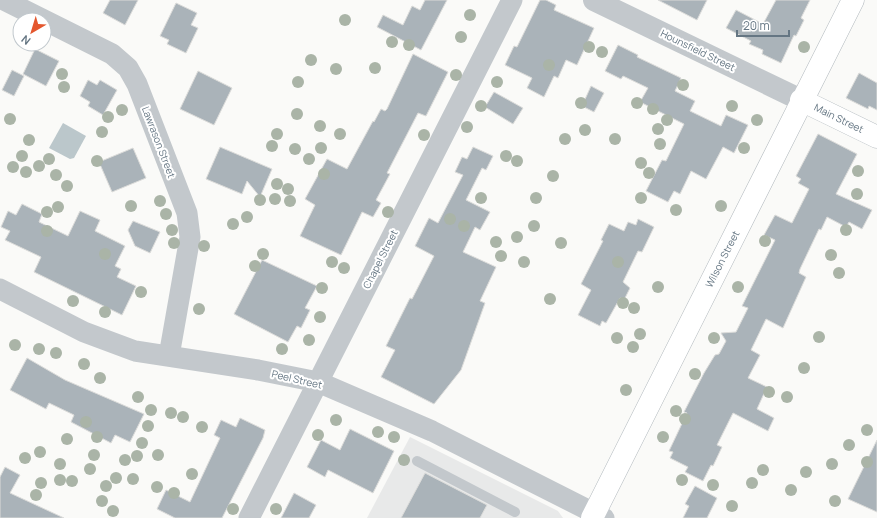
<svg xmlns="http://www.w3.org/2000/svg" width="877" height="518" viewBox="0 0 877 518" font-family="Manrope,sans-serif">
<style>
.built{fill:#e8e9e9}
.water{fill:#bbc7cb}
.building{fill:#aab3b9;stroke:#dcdcda}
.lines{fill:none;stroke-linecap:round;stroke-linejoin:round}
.secondary-casing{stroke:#b3babf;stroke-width:23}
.service{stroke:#c3c8cc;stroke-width:10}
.minor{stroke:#c3c8cc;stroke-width:21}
.tertiary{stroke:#c3c8cc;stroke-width:22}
.secondary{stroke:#fff;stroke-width:22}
.tree{fill:#aab4a7}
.labels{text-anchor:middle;stroke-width:4;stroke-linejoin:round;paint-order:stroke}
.street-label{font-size:10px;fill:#657683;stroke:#fff}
</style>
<rect width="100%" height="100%" fill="#fafaf8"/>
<!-- built -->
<path class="built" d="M 410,437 L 558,511 L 563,518 L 367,518 Z"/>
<!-- water -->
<path class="water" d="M 63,123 L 86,136 L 74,158 L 70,159 L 49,148 Z"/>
<!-- building -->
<path class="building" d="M 110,0 L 138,0 L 125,25 L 103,13 Z
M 425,0 L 447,0 L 421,50 L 377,27 L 383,15 L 403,25 L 412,6 L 420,10 Z
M 540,0 L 546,0 L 556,5 L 554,10 L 594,28 L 577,65 L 566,60 L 558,78 L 554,76 L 544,97 L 527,88 L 532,78 L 505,65 L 514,46 L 517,47 Z
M 658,0 L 707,0 L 697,20 Z
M 776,0 L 810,0 L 801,18 L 804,20 L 796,36 L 794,35 L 781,63 L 762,54 L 763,50 L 749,44 L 751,41 L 726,28 L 736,10 L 763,24 Z
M 176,3 L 197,13 L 191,25 L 198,28 L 186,53 L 167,44 L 169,40 L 160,36 Z
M 618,45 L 638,55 L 637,57 L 681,78 L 675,91 L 695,101 L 690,111 L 721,126 L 726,115 L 748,125 L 734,153 L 723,147 L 706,179 L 691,171 L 680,194 L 674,191 L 668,202 L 646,191 L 662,160 L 666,161 L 684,124 L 640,102 L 648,88 L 623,76 L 621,79 L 605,71 Z
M 35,49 L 59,61 L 46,86 L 23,74 Z
M 413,54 L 448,72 L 426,116 L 418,113 L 387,173 L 390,174 L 376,200 L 381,203 L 373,217 L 362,212 L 341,255 L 300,236 L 315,205 L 305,199 L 327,159 L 347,169 L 373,121 L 374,122 L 381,109 L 385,111 L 387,109 Z
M 12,70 L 24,76 L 14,96 L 2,90 Z
M 198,71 L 232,88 L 214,125 L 180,109 Z
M 859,73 L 877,83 L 877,110 L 869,106 L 868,109 L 846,98 Z
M 88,80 L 97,85 L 100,80 L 117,90 L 103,115 L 88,106 L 90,102 L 80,96 Z
M 591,86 L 604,93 L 594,112 L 582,106 Z
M 494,92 L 523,108 L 513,124 L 485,107 Z
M 818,134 L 857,154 L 836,194 L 872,210 L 862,229 L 849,222 L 846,227 L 827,217 L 821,230 L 819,229 L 800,269 L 799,273 L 806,277 L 783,328 L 766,319 L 751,350 L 760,355 L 748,378 L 767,387 L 757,409 L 774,418 L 768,431 L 733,413 L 717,445 L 722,447 L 713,466 L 711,465 L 703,481 L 685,472 L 688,467 L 670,458 L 673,452 L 669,451 L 687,413 L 684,412 L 704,373 L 715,355 L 719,354 L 726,341 L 721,333 L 736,332 L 748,308 L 742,306 L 775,240 L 764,235 L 775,215 L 792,223 L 809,189 L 798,183 L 801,179 L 796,176 Z
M 220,147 L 272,169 L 260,197 L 247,181 L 242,194 L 206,179 Z
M 473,147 L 493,156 L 486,170 L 482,168 L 466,200 L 490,212 L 480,230 L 475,227 L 463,252 L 496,267 L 480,301 L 485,303 L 461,370 L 434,404 L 381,377 L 395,350 L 386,346 L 410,298 L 412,299 L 434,256 L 415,246 L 429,218 L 438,223 L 463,175 L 455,172 L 462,157 L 467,159 Z
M 133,148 L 146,178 L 112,192 L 99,162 Z
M 22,204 L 42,214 L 39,222 L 68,236 L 80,211 L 100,220 L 95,231 L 125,246 L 115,266 L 121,269 L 117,277 L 136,286 L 122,315 L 34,272 L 41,257 L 5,240 L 10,231 L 1,227 L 8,211 L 16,215 Z
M 638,219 L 654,227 L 642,252 L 638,251 L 623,282 L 630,288 L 624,300 L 620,298 L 606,323 L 602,321 L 600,326 L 578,315 L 591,290 L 581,284 L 603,241 L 601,240 L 609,224 L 624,231 L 628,222 L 636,225 Z
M 133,221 L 160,232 L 150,253 L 135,246 L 128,230 Z
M 262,260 L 317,286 L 305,308 L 310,310 L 301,328 L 297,326 L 288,342 L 234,314 Z
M 27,358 L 65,380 L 144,414 L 130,442 L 115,435 L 111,443 L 71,422 L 74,415 L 49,403 L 46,409 L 10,390 Z
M 240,418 L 265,430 L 263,438 L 222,518 L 175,518 L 157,509 L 166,490 L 190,502 L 220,438 L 214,435 L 221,420 L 236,427 Z
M 350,429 L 394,451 L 373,493 L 328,470 L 325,477 L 307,467 L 321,440 L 340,450 Z
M 877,440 L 877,512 L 848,499 Z
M 5,467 L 20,475 L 10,493 L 64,518 L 0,518 L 0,477 Z
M 425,473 L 487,505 L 480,518 L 401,518 Z
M 695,486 L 717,498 L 707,518 L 683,518 L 689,506 L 685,504 Z
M 294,493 L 316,505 L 309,518 L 281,518 Z"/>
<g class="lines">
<defs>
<path id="secondary" d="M 801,100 L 877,137
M 592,518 L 853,0"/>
</defs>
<!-- secondary casing -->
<use href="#secondary" class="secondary-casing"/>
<!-- service -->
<path class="service" d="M 417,461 L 515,512"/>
<!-- minor -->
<path class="minor" d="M 4,0 L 112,54 L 128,68 L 137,84 L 187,213 L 190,237 L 169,356
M 0,289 L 84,332 L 135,351 L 258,370 L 318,382 L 432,431 L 604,518
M 249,518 L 512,0"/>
<!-- tertiary -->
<path class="tertiary" d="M 594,0 L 801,100"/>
<!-- secondary -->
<use href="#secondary" class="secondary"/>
</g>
<!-- trees -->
<g class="tree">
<circle cx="470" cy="15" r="6"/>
<circle cx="345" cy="20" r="6"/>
<circle cx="461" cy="37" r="6"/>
<circle cx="392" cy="42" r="6"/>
<circle cx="409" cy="45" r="6"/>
<circle cx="589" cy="47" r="6"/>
<circle cx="804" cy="47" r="6"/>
<circle cx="602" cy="52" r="6"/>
<circle cx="311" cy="60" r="6"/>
<circle cx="549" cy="65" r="6"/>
<circle cx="375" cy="68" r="6"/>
<circle cx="336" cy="69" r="6"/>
<circle cx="62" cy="74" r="6"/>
<circle cx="456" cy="75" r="6"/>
<circle cx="298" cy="82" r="6"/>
<circle cx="497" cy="82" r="6"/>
<circle cx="683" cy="85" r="6"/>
<circle cx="64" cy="87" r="6"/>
<circle cx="581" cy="103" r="6"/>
<circle cx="637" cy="103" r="6"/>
<circle cx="481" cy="106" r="6"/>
<circle cx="732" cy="106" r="6"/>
<circle cx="653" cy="109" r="6"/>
<circle cx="122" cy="110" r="6"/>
<circle cx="297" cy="114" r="6"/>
<circle cx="108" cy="117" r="6"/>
<circle cx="10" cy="119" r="6"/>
<circle cx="667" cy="120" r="6"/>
<circle cx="757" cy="120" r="6"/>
<circle cx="320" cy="126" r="6"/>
<circle cx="467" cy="127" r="6"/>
<circle cx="658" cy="129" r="6"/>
<circle cx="585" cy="130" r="6"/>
<circle cx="102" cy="132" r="6"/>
<circle cx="277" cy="134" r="6"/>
<circle cx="340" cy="134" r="6"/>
<circle cx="424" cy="135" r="6"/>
<circle cx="565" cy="139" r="6"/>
<circle cx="615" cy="139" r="6"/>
<circle cx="29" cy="140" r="6"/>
<circle cx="660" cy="144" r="6"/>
<circle cx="272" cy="146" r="6"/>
<circle cx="321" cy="148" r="6"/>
<circle cx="744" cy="148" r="6"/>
<circle cx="295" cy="149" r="6"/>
<circle cx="22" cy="156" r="6"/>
<circle cx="506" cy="156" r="6"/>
<circle cx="49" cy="159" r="6"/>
<circle cx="309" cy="159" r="6"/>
<circle cx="97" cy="161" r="6"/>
<circle cx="517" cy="161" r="6"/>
<circle cx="641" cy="163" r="6"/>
<circle cx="39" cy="166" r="6"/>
<circle cx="13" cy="167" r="6"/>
<circle cx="858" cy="171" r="6"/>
<circle cx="26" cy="172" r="6"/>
<circle cx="649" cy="173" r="6"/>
<circle cx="324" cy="174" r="6"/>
<circle cx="56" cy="175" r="6"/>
<circle cx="553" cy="176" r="6"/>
<circle cx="277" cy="184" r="6"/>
<circle cx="67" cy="186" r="6"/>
<circle cx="288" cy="189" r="6"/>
<circle cx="857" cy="194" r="6"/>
<circle cx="481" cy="198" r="6"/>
<circle cx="536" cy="198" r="6"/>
<circle cx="641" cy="198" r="6"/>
<circle cx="275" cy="199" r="6"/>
<circle cx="260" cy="200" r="6"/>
<circle cx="160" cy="201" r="6"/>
<circle cx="290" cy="201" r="6"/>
<circle cx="131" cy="206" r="6"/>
<circle cx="721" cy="206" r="6"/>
<circle cx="58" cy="207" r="6"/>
<circle cx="676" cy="210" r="6"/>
<circle cx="47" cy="212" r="6"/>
<circle cx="388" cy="212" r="6"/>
<circle cx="166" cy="214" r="6"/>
<circle cx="247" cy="217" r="6"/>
<circle cx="450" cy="219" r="6"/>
<circle cx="233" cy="224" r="6"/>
<circle cx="464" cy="226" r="6"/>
<circle cx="534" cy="226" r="6"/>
<circle cx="172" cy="230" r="6"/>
<circle cx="846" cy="230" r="6"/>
<circle cx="47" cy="231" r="6"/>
<circle cx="517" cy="237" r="6"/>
<circle cx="765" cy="241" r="6"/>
<circle cx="496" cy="242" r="6"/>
<circle cx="174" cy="243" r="6"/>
<circle cx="561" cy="243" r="6"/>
<circle cx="204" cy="246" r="6"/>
<circle cx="105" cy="254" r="6"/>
<circle cx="263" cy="254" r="6"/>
<circle cx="831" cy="255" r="6"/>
<circle cx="501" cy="256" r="6"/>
<circle cx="332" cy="262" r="6"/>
<circle cx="524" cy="262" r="6"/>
<circle cx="618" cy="262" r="6"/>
<circle cx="255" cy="266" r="6"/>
<circle cx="344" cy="268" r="6"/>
<circle cx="839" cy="273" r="6"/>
<circle cx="658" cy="287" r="6"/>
<circle cx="738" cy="287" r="6"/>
<circle cx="322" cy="288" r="6"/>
<circle cx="141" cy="292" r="6"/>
<circle cx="550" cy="299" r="6"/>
<circle cx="73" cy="301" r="6"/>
<circle cx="623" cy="303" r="6"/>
<circle cx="634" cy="308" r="6"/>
<circle cx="199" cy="309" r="6"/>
<circle cx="105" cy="312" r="6"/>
<circle cx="320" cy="317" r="6"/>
<circle cx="640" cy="334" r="6"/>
<circle cx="819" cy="337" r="6"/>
<circle cx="617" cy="338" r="6"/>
<circle cx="714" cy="338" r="6"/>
<circle cx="309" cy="340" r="6"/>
<circle cx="15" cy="345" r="6"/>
<circle cx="633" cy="347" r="6"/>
<circle cx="39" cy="349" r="6"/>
<circle cx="282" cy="349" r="6"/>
<circle cx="56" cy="353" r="6"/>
<circle cx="84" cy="364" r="6"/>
<circle cx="804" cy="368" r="6"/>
<circle cx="695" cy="374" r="6"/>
<circle cx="100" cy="378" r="6"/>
<circle cx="626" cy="390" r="6"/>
<circle cx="769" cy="392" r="6"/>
<circle cx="138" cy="397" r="6"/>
<circle cx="787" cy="397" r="6"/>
<circle cx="151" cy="410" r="6"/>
<circle cx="676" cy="411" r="6"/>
<circle cx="171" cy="413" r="6"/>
<circle cx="183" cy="417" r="6"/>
<circle cx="685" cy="419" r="6"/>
<circle cx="336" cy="420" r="6"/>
<circle cx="86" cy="422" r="6"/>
<circle cx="148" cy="426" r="6"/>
<circle cx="202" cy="427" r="6"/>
<circle cx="867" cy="430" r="6"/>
<circle cx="378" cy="432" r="6"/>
<circle cx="318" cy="435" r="6"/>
<circle cx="97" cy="437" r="6"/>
<circle cx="394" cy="437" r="6"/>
<circle cx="663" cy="437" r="6"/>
<circle cx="67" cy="439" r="6"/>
<circle cx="142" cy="443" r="6"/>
<circle cx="849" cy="445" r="6"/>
<circle cx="40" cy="452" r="6"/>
<circle cx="94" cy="455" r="6"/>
<circle cx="158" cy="455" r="6"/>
<circle cx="137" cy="456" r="6"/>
<circle cx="25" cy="458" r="6"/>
<circle cx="125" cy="460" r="6"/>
<circle cx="404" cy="460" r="6"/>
<circle cx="867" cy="462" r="6"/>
<circle cx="60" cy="464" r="6"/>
<circle cx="832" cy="464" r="6"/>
<circle cx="90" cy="469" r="6"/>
<circle cx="763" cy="470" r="6"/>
<circle cx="806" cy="472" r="6"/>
<circle cx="192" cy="474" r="6"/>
<circle cx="116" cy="478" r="6"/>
<circle cx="133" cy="479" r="6"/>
<circle cx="60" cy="480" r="6"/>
<circle cx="682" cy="480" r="6"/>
<circle cx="72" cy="481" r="6"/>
<circle cx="41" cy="483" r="6"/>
<circle cx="752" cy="483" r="6"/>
<circle cx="713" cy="485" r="6"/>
<circle cx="106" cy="486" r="6"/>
<circle cx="157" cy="487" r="6"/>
<circle cx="791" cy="490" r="6"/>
<circle cx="174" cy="493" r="6"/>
<circle cx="36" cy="495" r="6"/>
<circle cx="102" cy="501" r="6"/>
<circle cx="835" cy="501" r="6"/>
<circle cx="732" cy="506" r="6"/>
<circle cx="233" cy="509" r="6"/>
<circle cx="276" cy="509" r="6"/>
<circle cx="113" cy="511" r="6"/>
</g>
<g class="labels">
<!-- street labels -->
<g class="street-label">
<text transform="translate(698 50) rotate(26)" y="4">Hounsfield Street</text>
<text transform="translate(839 118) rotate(26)" y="4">Main Street</text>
<text transform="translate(159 142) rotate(69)" y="4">Lawrason Street</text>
<text transform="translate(380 259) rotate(-63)" y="4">Chapel Street</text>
<text transform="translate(722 259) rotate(-63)" y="4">Wilson Street</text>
<text transform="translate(297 379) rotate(13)" y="4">Peel Street</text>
</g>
</g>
<!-- north arrow -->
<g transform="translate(32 32) rotate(218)"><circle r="19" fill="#ffffff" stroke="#c1c8cd"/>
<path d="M0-3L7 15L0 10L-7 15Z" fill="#e4572e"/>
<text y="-6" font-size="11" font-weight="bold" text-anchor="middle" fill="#657683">N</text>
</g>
<!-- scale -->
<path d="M737 30v6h52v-6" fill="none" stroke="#657683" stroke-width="2"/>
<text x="743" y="30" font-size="12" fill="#657683" stroke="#ffffff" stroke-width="3" paint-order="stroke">20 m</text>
</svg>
